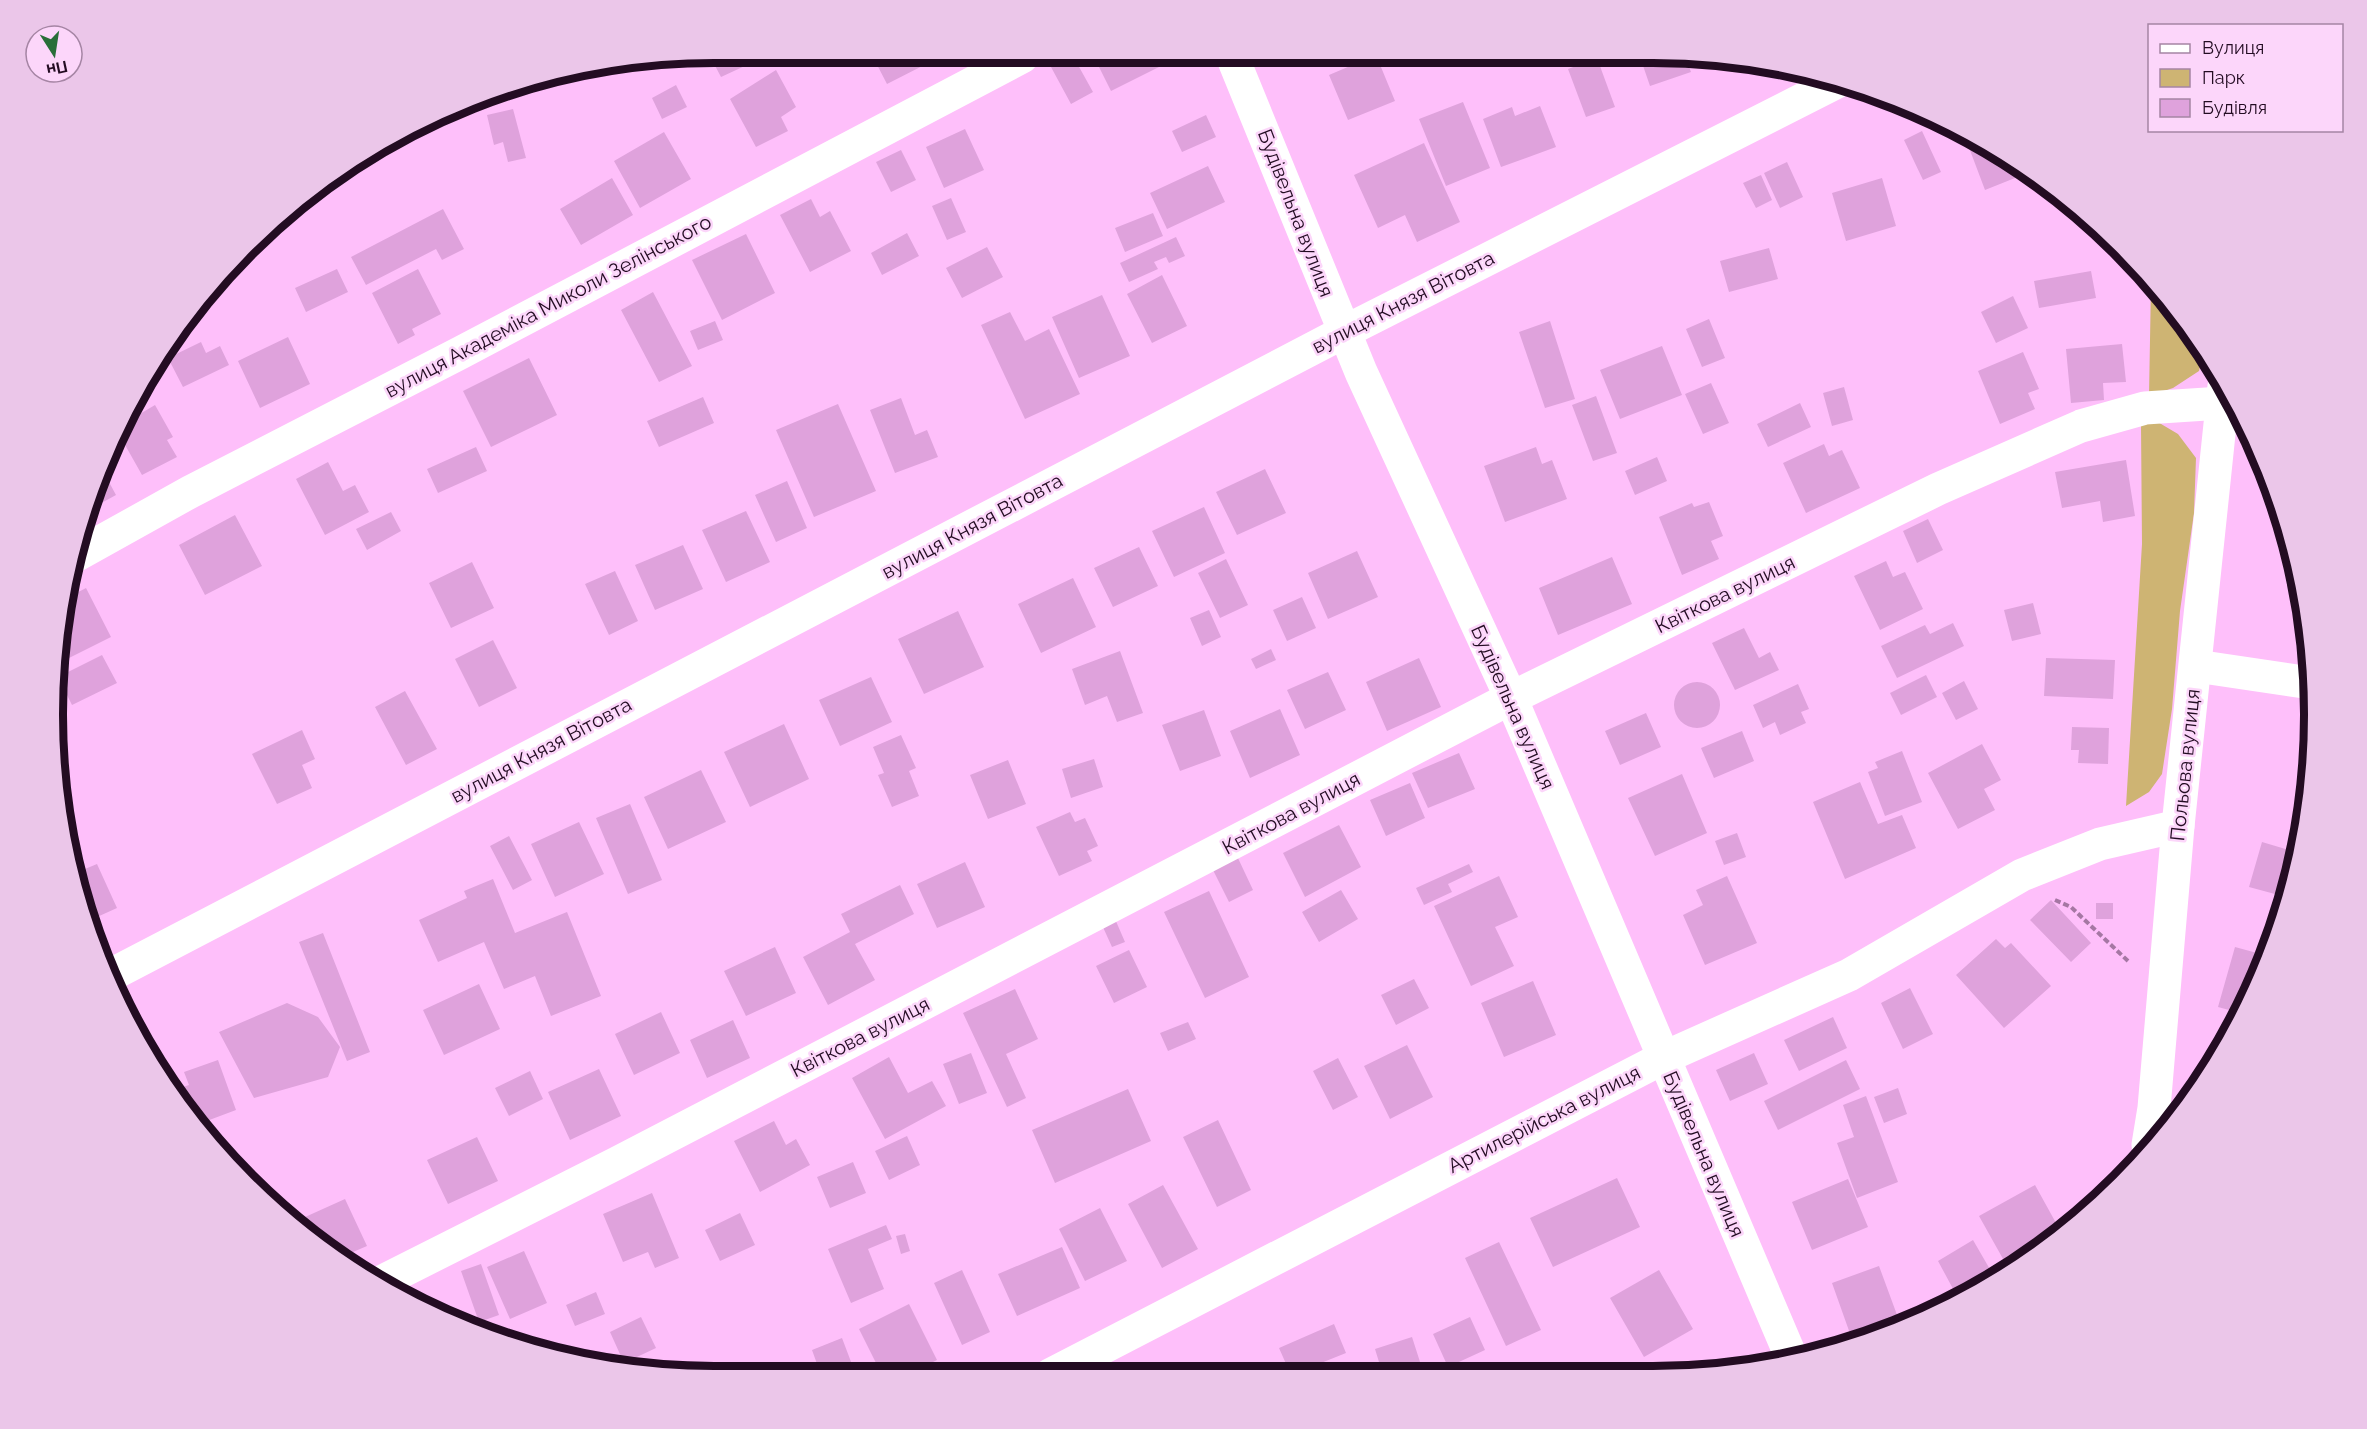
<svg xmlns="http://www.w3.org/2000/svg" width="2367" height="1429" viewBox="0 0 2367 1429" font-family="Raleway,sans-serif">
<style>
.green{fill:#ceb473}
.building{fill:#dfa2dc}
.lines{fill:none;stroke-linecap:round;stroke-linejoin:round}
.path{stroke:#a577a3;stroke-width:4;stroke-dasharray:6 3;stroke-linecap:butt}
.street{stroke:#fff;stroke-width:33}
.secondary{stroke:#fff;stroke-width:33}
.labels{text-anchor:middle;stroke-width:5;stroke-linejoin:round;paint-order:stroke}
.street-label{font-size:20px;fill:#230c22;stroke:#fcd6fa}
.rim{fill:none;stroke:#230c22;stroke-width:8}
</style>
<rect width="100%" height="100%" fill="#febffa"/>
<!-- green -->
<path class="green" d="M 2151,284 L 2204,349 L 2199,371 L 2173,388 L 2149,396 Z
M 2156,421 L 2178,434 L 2196,458 L 2194,513 L 2180,611 L 2172,709 L 2162,774 L 2149,792 L 2126,806 L 2142,544 L 2141,425 Z"/>
<!-- building -->
<path class="building" d="M 1639,54 L 1684,54 L 1691,72 L 1650,86 Z
M 1695,54 L 1696,54 L 1717,58 L 1698,64 Z
M 1376,55 L 1395,101 L 1348,120 L 1329,75 Z
M 1070,56 L 1073,56 L 1093,92 L 1071,104 L 1051,67 Z
M 1166,56 L 1169,62 L 1111,91 L 1094,57 Z
M 873,57 L 940,57 L 887,84 Z
M 711,58 L 762,58 L 721,77 Z
M 1597,58 L 1615,107 L 1586,117 L 1568,69 Z
M 776,70 L 796,107 L 781,117 L 788,131 L 756,147 L 730,99 Z
M 676,85 L 687,107 L 662,119 L 652,98 Z
M 1463,102 L 1490,168 L 1446,186 L 1419,119 Z
M 1540,106 L 1556,147 L 1501,167 L 1483,119 L 1512,107 L 1515,116 Z
M 513,109 L 526,158 L 508,162 L 503,142 L 494,145 L 487,115 Z
M 1206,115 L 1216,137 L 1182,152 L 1172,131 Z
M 965,129 L 984,170 L 944,188 L 926,147 Z
M 1922,131 L 1941,172 L 1923,180 L 1904,140 Z
M 664,132 L 691,179 L 640,208 L 614,161 Z
M 1965,137 L 2021,164 L 2030,172 L 1985,190 Z
M 1424,143 L 1460,222 L 1417,242 L 1405,215 L 1378,228 L 1354,175 Z
M 901,150 L 916,180 L 891,192 L 876,162 Z
M 1787,162 L 1803,197 L 1780,208 L 1764,173 Z
M 1208,166 L 1225,202 L 1167,229 L 1150,193 Z
M 1761,175 L 1772,200 L 1756,208 L 1743,183 Z
M 612,178 L 633,215 L 581,245 L 560,209 Z
M 1882,178 L 1896,226 L 1846,241 L 1832,193 Z
M 951,198 L 966,232 L 947,240 L 932,206 Z
M 811,199 L 820,217 L 830,211 L 851,251 L 810,272 L 780,215 Z
M 443,209 L 464,249 L 442,260 L 436,249 L 366,285 L 351,257 Z
M 1153,213 L 1163,236 L 1125,252 L 1115,228 Z
M 907,233 L 919,256 L 882,275 L 871,253 Z
M 746,234 L 775,293 L 722,320 L 692,260 Z
M 1176,237 L 1185,256 L 1169,263 L 1166,257 L 1154,262 L 1158,269 L 1129,282 L 1120,263 Z
M 987,247 L 1003,277 L 962,298 L 946,268 Z
M 1769,248 L 1778,279 L 1729,292 L 1720,261 Z
M 337,269 L 348,292 L 306,312 L 295,288 Z
M 418,269 L 441,314 L 412,329 L 415,335 L 398,344 L 372,293 Z
M 2091,271 L 2096,298 L 2039,308 L 2034,281 Z
M 1162,275 L 1187,326 L 1152,343 L 1127,294 Z
M 653,292 L 692,366 L 659,382 L 621,310 Z
M 1102,295 L 1130,356 L 1079,378 L 1052,317 Z
M 2013,296 L 2028,328 L 1996,343 L 1981,312 Z
M 1010,312 L 1025,341 L 1049,329 L 1080,394 L 1025,419 L 981,325 Z
M 1709,319 L 1725,358 L 1702,367 L 1686,329 Z
M 715,321 L 723,340 L 698,350 L 690,331 Z
M 1550,321 L 1575,399 L 1545,408 L 1519,332 Z
M 288,337 L 310,384 L 260,408 L 238,361 Z
M 201,342 L 206,353 L 220,346 L 229,365 L 183,387 L 168,358 Z
M 2122,344 L 2126,382 L 2103,383 L 2104,400 L 2071,403 L 2066,349 Z
M 1662,346 L 1682,395 L 1620,419 L 1600,370 Z
M 2023,352 L 2039,389 L 2028,393 L 2035,409 L 2000,424 L 1978,371 Z
M 529,358 L 557,415 L 491,447 L 463,391 Z
M 1711,383 L 1729,423 L 1703,434 L 1685,394 Z
M 1844,387 L 1853,420 L 1832,426 L 1823,393 Z
M 1596,396 L 1617,453 L 1593,461 L 1572,405 Z
M 703,397 L 714,423 L 659,447 L 647,421 Z
M 901,398 L 915,435 L 927,430 L 938,457 L 895,473 L 870,410 Z
M 1800,403 L 1811,427 L 1768,447 L 1757,424 Z
M 838,404 L 876,491 L 814,517 L 776,430 Z
M 155,405 L 173,437 L 167,440 L 177,457 L 142,475 L 120,436 L 128,421 Z
M 1824,444 L 1829,456 L 1842,450 L 1860,488 L 1806,513 L 1783,463 Z
M 476,447 L 487,471 L 438,493 L 427,469 Z
M 1536,447 L 1542,464 L 1552,460 L 1567,499 L 1505,522 L 1484,466 Z
M 1657,457 L 1667,481 L 1635,495 L 1625,471 Z
M 2126,460 L 2135,516 L 2103,522 L 2100,501 L 2062,508 L 2055,472 Z
M 328,462 L 343,491 L 355,485 L 369,512 L 325,535 L 296,479 Z
M 1265,469 L 1286,513 L 1237,535 L 1216,492 Z
M 103,471 L 116,495 L 85,512 L 88,502 Z
M 787,481 L 807,528 L 776,542 L 755,495 Z
M 1709,502 L 1723,536 L 1711,541 L 1719,559 L 1682,575 L 1659,517 L 1692,503 L 1694,507 Z
M 1204,507 L 1225,553 L 1174,577 L 1152,531 Z
M 746,511 L 770,562 L 726,582 L 702,530 Z
M 391,512 L 401,531 L 367,550 L 356,529 Z
M 235,515 L 262,566 L 205,595 L 179,545 Z
M 1928,519 L 1943,550 L 1917,563 L 1903,531 Z
M 683,545 L 703,589 L 655,610 L 635,565 Z
M 1139,547 L 1158,586 L 1113,607 L 1094,568 Z
M 1357,551 L 1378,597 L 1328,619 L 1308,573 Z
M 1612,557 L 1632,604 L 1558,635 L 1539,588 Z
M 1226,559 L 1248,605 L 1220,618 L 1198,573 Z
M 1886,561 L 1893,577 L 1905,572 L 1923,609 L 1880,630 L 1854,576 Z
M 472,562 L 494,608 L 451,628 L 429,583 Z
M 615,571 L 638,621 L 609,635 L 585,584 Z
M 1073,578 L 1096,627 L 1041,653 L 1018,604 Z
M 86,588 L 111,637 L 67,659 L 57,641 L 65,599 Z
M 1302,597 L 1316,628 L 1287,641 L 1273,610 Z
M 2033,603 L 2041,634 L 2012,641 L 2004,610 Z
M 1209,610 L 1221,637 L 1202,646 L 1190,618 Z
M 958,611 L 984,667 L 924,694 L 898,639 Z
M 1953,623 L 1964,646 L 1897,678 L 1881,646 L 1925,625 L 1930,634 Z
M 1744,628 L 1759,658 L 1770,652 L 1779,670 L 1735,690 L 1712,643 Z
M 493,640 L 517,688 L 479,707 L 455,659 Z
M 1271,649 L 1276,660 L 1256,669 L 1251,659 Z
M 1120,651 L 1143,713 L 1117,722 L 1107,696 L 1085,705 L 1072,669 Z
M 102,655 L 117,683 L 72,705 L 58,677 Z
M 1419,658 L 1441,707 L 1387,731 L 1366,682 Z
M 2046,658 L 2115,660 L 2113,699 L 2044,696 Z
M 1328,672 L 1346,710 L 1305,729 L 1287,690 Z
M 1926,675 L 1937,697 L 1901,715 L 1890,693 Z
M 871,677 L 892,722 L 840,746 L 819,700 Z
M 1964,681 L 1978,709 L 1956,720 L 1942,693 Z
M1674 705a23 23 0 1 1 46 0a23 23 0 1 1-46 0Z
M 1798,684 L 1809,709 L 1801,712 L 1806,723 L 1780,735 L 1775,722 L 1763,728 L 1753,705 Z
M 405,691 L 437,749 L 406,765 L 375,707 Z
M 1280,709 L 1300,755 L 1250,778 L 1230,731 Z
M 1204,710 L 1221,756 L 1180,771 L 1162,725 Z
M 1646,713 L 1661,747 L 1620,765 L 1605,731 Z
M 784,724 L 809,779 L 750,807 L 724,752 Z
M 2072,727 L 2109,728 L 2108,764 L 2078,763 L 2079,750 L 2071,750 Z
M 302,730 L 315,759 L 302,765 L 312,788 L 277,804 L 252,754 Z
M 1742,731 L 1754,761 L 1714,778 L 1701,748 Z
M 901,735 L 916,768 L 909,771 L 919,796 L 892,807 L 878,775 L 884,773 L 873,747 Z
M 1982,744 L 2001,780 L 1984,789 L 1995,810 L 1958,829 L 1928,773 Z
M 1902,751 L 1922,802 L 1885,816 L 1868,772 L 1878,768 L 1875,762 Z
M 1459,753 L 1475,789 L 1428,808 L 1412,773 Z
M 57,756 L 59,756 L 69,778 L 59,783 Z
M 1094,759 L 1103,787 L 1071,798 L 1062,769 Z
M 1008,760 L 1026,804 L 988,819 L 970,775 Z
M 701,770 L 726,822 L 668,849 L 644,797 Z
M 1682,774 L 1707,833 L 1655,856 L 1628,798 Z
M 1860,782 L 1878,824 L 1902,815 L 1916,848 L 1845,879 L 1813,802 Z
M 1410,783 L 1425,818 L 1386,836 L 1370,800 Z
M 630,804 L 662,880 L 628,894 L 596,818 Z
M 1070,812 L 1075,822 L 1085,818 L 1098,846 L 1087,851 L 1092,861 L 1059,876 L 1036,827 Z
M 579,822 L 604,874 L 555,897 L 531,844 Z
M 1339,825 L 1361,867 L 1305,897 L 1283,853 Z
M 1737,833 L 1746,857 L 1724,865 L 1715,841 Z
M 509,836 L 532,880 L 513,890 L 490,846 Z
M 2262,842 L 2299,853 L 2286,897 L 2249,887 Z
M 1237,856 L 1253,890 L 1229,902 L 1212,868 Z
M 965,862 L 985,907 L 937,928 L 917,884 Z
M 97,864 L 117,908 L 86,922 L 73,874 Z
M 1469,864 L 1473,872 L 1448,884 L 1452,892 L 1424,905 L 1416,888 Z
M 1499,876 L 1518,917 L 1495,927 L 1514,966 L 1471,986 L 1434,906 Z
M 1727,876 L 1757,943 L 1705,965 L 1683,915 L 1703,905 L 1696,890 Z
M 493,879 L 515,933 L 567,912 L 601,996 L 551,1016 L 535,976 L 504,989 L 484,942 L 438,962 L 419,920 L 467,898 L 464,891 Z
M 900,885 L 914,914 L 855,944 L 875,980 L 828,1005 L 803,957 L 850,932 L 841,914 Z
M 1341,890 L 1358,919 L 1319,942 L 1302,912 Z
M 1209,891 L 1249,977 L 1205,998 L 1164,912 Z
M 2051,900 L 2091,943 L 2071,962 L 2030,920 Z
M 2096,903 L 2113,903 L 2113,919 L 2096,919 Z
M 1115,919 L 1125,942 L 1112,947 L 1102,925 Z
M 323,933 L 370,1052 L 347,1061 L 299,942 Z
M 1996,939 L 2005,948 L 2011,943 L 2051,986 L 2004,1028 L 1956,975 Z
M 775,947 L 796,993 L 746,1016 L 724,971 Z
M 2235,947 L 2268,956 L 2240,1013 L 2218,1007 Z
M 1129,950 L 1147,987 L 1114,1003 L 1096,966 Z
M 1414,979 L 1429,1008 L 1396,1025 L 1381,995 Z
M 1533,981 L 1556,1035 L 1504,1057 L 1481,1003 Z
M 479,984 L 500,1029 L 444,1055 L 423,1010 Z
M 1910,988 L 1933,1034 L 1903,1049 L 1881,1003 Z
M 1015,989 L 1038,1039 L 1006,1054 L 1026,1098 L 1007,1107 L 963,1013 Z
M 287,1003 L 318,1017 L 340,1047 L 328,1077 L 254,1098 L 219,1032 Z
M 661,1012 L 680,1053 L 634,1075 L 615,1034 Z
M 1833,1017 L 1847,1048 L 1799,1071 L 1784,1040 Z
M 733,1020 L 750,1058 L 707,1078 L 690,1040 Z
M 1188,1022 L 1196,1039 L 1168,1051 L 1160,1033 Z
M 1407,1045 L 1433,1097 L 1390,1119 L 1364,1066 Z
M 971,1053 L 987,1093 L 959,1104 L 943,1064 Z
M 1754,1053 L 1768,1084 L 1730,1101 L 1716,1070 Z
M 889,1057 L 908,1093 L 932,1081 L 946,1106 L 885,1139 L 852,1078 Z
M 1338,1058 L 1358,1097 L 1333,1110 L 1313,1071 Z
M 218,1060 L 236,1110 L 196,1125 L 185,1111 L 177,1089 L 189,1085 L 184,1072 Z
M 1846,1060 L 1860,1089 L 1778,1130 L 1764,1101 Z
M 599,1069 L 621,1116 L 570,1140 L 548,1092 Z
M 530,1071 L 543,1099 L 509,1116 L 495,1088 Z
M 1898,1088 L 1907,1114 L 1884,1123 L 1874,1097 Z
M 1128,1089 L 1151,1141 L 1055,1183 L 1032,1130 Z
M 1866,1096 L 1898,1182 L 1857,1198 L 1837,1143 L 1854,1137 L 1843,1105 Z
M 1218,1120 L 1251,1190 L 1217,1207 L 1183,1137 Z
M 774,1121 L 786,1145 L 796,1139 L 810,1165 L 760,1192 L 734,1141 Z
M 907,1136 L 920,1165 L 889,1180 L 875,1151 Z
M 477,1137 L 498,1181 L 448,1204 L 427,1160 Z
M 853,1162 L 866,1193 L 830,1208 L 817,1177 Z
M 1617,1178 L 1640,1227 L 1553,1267 L 1530,1218 Z
M 1848,1179 L 1868,1227 L 1812,1250 L 1792,1202 Z
M 1163,1185 L 1198,1249 L 1162,1268 L 1128,1204 Z
M 2035,1185 L 2061,1232 L 2007,1266 L 1979,1216 Z
M 652,1193 L 679,1258 L 655,1268 L 648,1252 L 623,1262 L 603,1214 Z
M 345,1199 L 367,1246 L 339,1258 L 294,1222 Z
M 1100,1208 L 1127,1261 L 1085,1281 L 1059,1229 Z
M 740,1213 L 755,1245 L 720,1261 L 705,1230 Z
M 886,1225 L 892,1239 L 868,1249 L 884,1289 L 851,1303 L 828,1249 Z
M 905,1234 L 910,1251 L 901,1254 L 896,1236 Z
M 1973,1240 L 1995,1278 L 1958,1298 L 1938,1261 Z
M 1499,1242 L 1541,1330 L 1506,1346 L 1465,1258 Z
M 1062,1247 L 1080,1288 L 1017,1316 L 998,1274 Z
M 524,1251 L 547,1303 L 510,1319 L 487,1267 Z
M 481,1264 L 499,1315 L 479,1322 L 461,1271 Z
M 1879,1266 L 1900,1323 L 1853,1342 L 1832,1283 Z
M 962,1270 L 990,1332 L 962,1345 L 934,1283 Z
M 1659,1270 L 1693,1329 L 1644,1357 L 1610,1298 Z
M 596,1292 L 605,1314 L 575,1326 L 566,1305 Z
M 909,1304 L 937,1360 L 907,1375 L 882,1375 L 859,1329 Z
M 641,1317 L 656,1348 L 624,1363 L 610,1332 Z
M 1470,1317 L 1485,1350 L 1448,1367 L 1433,1334 Z
M 1334,1324 L 1346,1353 L 1291,1375 L 1279,1348 Z
M 1412,1337 L 1421,1365 L 1383,1375 L 1375,1349 Z
M 842,1338 L 856,1375 L 821,1375 L 812,1350 Z
M 1704,1365 L 1708,1373 L 1686,1375 Z"/>
<g class="lines">
<!-- path -->
<path class="path" d="M 2055,900 L 2071,907 L 2129,962"/>
<!-- street -->
<path class="street" d="M 75,556 L 190,492 L 460,353 L 1022,57
M 2196,666 L 2311,683
M 381,1282 L 617,1163 L 1511,698 L 1938,489 L 2081,426 L 2145,408 L 2222,403
M 1050,1375 L 1663,1058 L 1849,975 L 2022,875 L 2100,844 L 2178,826"/>
<!-- secondary -->
<path class="secondary" d="M 1232,56 L 1361,372 L 1511,698 L 1792,1359
M 109,976 L 1344,332 L 1837,82
M 2148,1145 L 2154,1108 L 2178,826 L 2224,386"/>
</g>
<g class="labels">
<!-- street labels -->
<g class="street-label">
<text transform="translate(1296 213) rotate(69)" y="7">Будівельна вулиця</text>
<text transform="translate(1403 302) rotate(-27)" y="7">вулиця Князя Вітовта</text>
<text transform="translate(548 306) rotate(-28)" y="7">вулиця Академіка Миколи Зелінського</text>
<text transform="translate(972 526) rotate(-28)" y="7">вулиця Князя Вітовта</text>
<text transform="translate(1725 594) rotate(-26)" y="7">Квіткова вулиця</text>
<text transform="translate(1513 707) rotate(66)" y="7">Будівельна вулиця</text>
<text transform="translate(541 750) rotate(-28)" y="7">вулиця Князя Вітовта</text>
<text transform="translate(2185 765) rotate(-84)" y="7">Польова вулиця</text>
<text transform="translate(1291 813) rotate(-28)" y="7">Квіткова вулиця</text>
<text transform="translate(860 1037) rotate(-27)" y="7">Квіткова вулиця</text>
<text transform="translate(1544 1119) rotate(-27)" y="7">Артилерійська вулиця</text>
<text transform="translate(1704 1154) rotate(67)" y="7">Будівельна вулиця</text>
</g>
</g>
<!-- crop -->
<path d="M0 0H2367V1429H0ZM714 63H1653A651 651 0 0 1 2304 714V715A651 651 0 0 1 1653 1366H714A651 651 0 0 1 63 715V714A651 651 0 0 1 714 63Z" fill="#ebc6e9" fill-rule="evenodd"/>
<path class="rim" d="M714 63H1653A651 651 0 0 1 2304 714V715A651 651 0 0 1 1653 1366H714A651 651 0 0 1 63 715V714A651 651 0 0 1 714 63Z"/>
<!-- legend -->
<rect x="2148" y="24" width="195" height="108" fill="#fcd6fa" stroke="#a585a4" stroke-width="1.5"/>
<rect x="2160" y="44" width="30" height="9" fill="#ffffff" stroke="#a585a4" stroke-width="1.5"/>
<text x="2202" y="54" font-size="18" fill="#230c22">Вулиця</text>
<rect x="2160" y="69" width="30" height="18" fill="#ceb473" stroke="#a585a4" stroke-width="1.5"/>
<text x="2202" y="84" font-size="18" fill="#230c22">Парк</text>
<rect x="2160" y="99" width="30" height="18" fill="#dfa2dc" stroke="#a585a4" stroke-width="1.5"/>
<text x="2202" y="114" font-size="18" fill="#230c22">Будівля</text>
<!-- north arrow -->
<g transform="translate(54 54) rotate(168)"><circle r="28" fill="#fcd6fa" stroke="#a585a4" stroke-width="1.5"/>
<path d="M0-4.5L10 22L0 15L-10 22Z" fill="#296e39"/>
<text y="-9" font-size="16" font-weight="bold" text-anchor="middle" fill="#230c22">Пн</text>
</g>
</svg>
